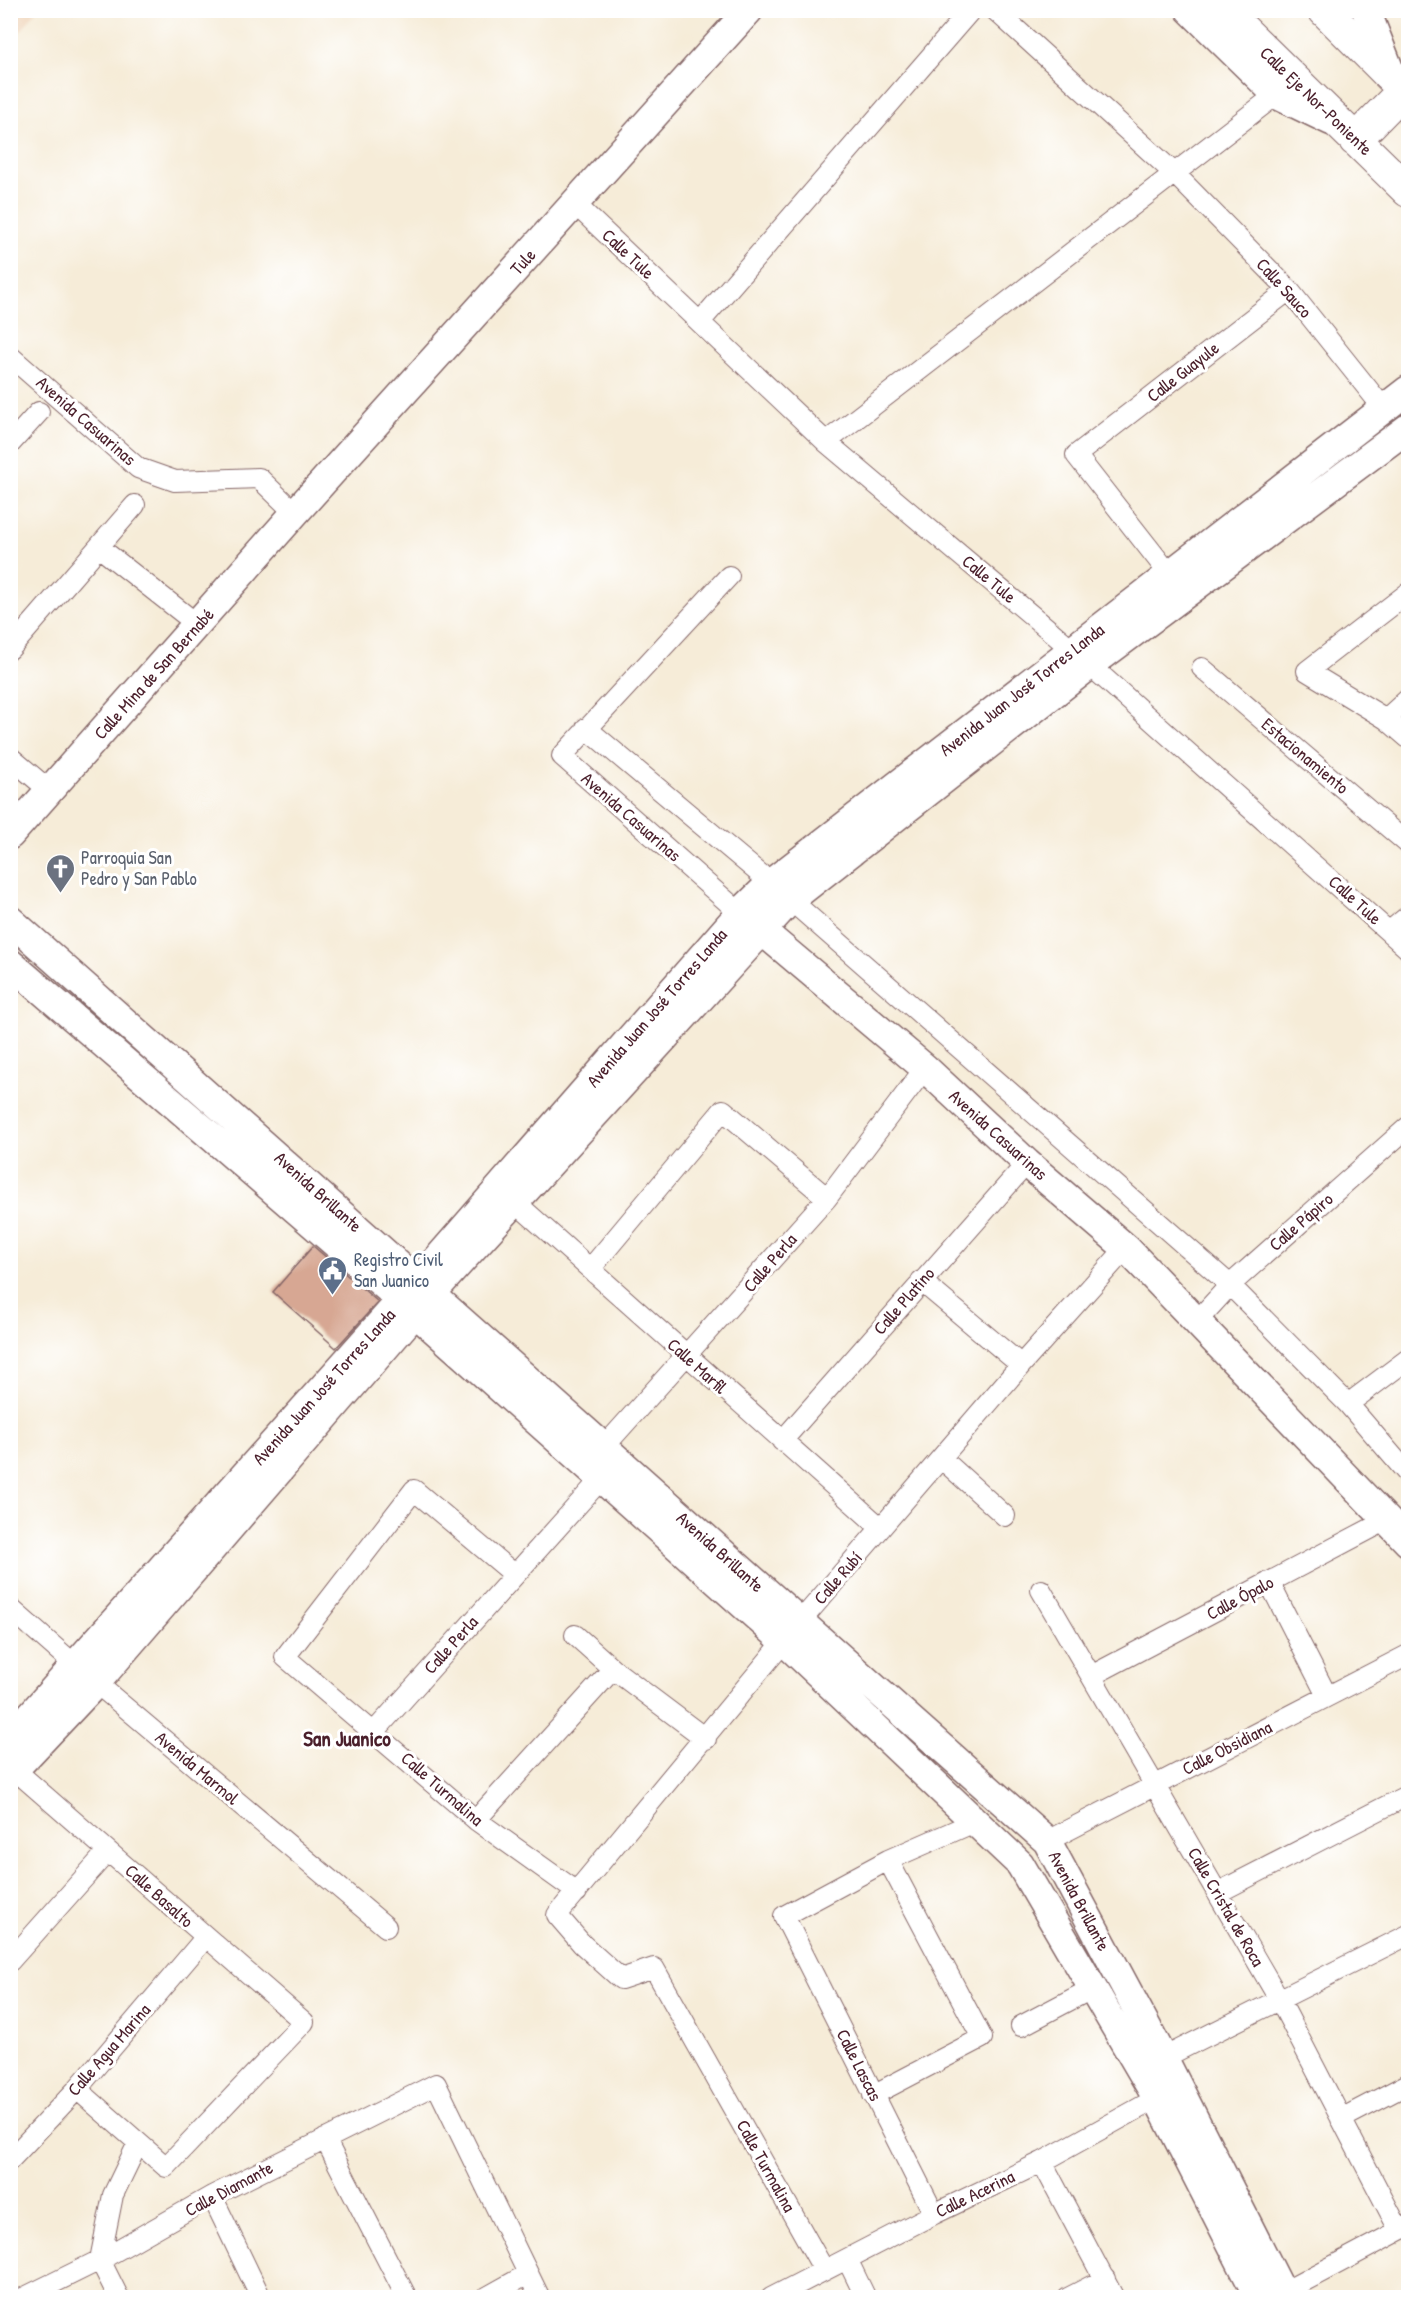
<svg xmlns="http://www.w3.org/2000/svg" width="1419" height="2308" viewBox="0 0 1419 2308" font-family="'Patrick Hand',sans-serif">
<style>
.built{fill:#f0d6bc}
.building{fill:#d7a793}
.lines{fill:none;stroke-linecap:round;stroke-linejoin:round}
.street-casing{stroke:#866768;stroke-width:22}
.secondary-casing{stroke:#866768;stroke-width:31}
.primary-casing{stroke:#866768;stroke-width:34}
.street{stroke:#fff;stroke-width:20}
.secondary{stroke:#fff;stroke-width:28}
.primary{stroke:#fff;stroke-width:32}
.labels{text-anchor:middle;stroke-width:6;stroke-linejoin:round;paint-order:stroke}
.street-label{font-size:18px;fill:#4a1f2b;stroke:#fff}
.worship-label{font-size:18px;fill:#5b616d;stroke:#fff;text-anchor:start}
.service-label{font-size:18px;fill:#4e5e75;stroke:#fff;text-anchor:start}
.quarter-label{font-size:21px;font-weight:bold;fill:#4a1f2b;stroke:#fff}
</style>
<rect width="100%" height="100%" fill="#fff"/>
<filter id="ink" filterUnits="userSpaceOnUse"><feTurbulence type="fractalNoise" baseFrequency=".0167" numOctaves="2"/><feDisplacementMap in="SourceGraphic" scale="12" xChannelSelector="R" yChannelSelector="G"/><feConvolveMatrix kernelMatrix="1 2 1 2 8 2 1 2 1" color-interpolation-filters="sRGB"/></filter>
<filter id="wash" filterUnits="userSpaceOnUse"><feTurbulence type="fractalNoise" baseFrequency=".008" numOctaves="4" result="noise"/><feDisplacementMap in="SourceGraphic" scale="24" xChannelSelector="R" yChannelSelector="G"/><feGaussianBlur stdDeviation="1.35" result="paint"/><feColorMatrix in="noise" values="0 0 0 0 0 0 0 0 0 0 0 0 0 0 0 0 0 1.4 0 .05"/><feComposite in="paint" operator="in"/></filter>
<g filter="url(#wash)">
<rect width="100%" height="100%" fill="#f6ecd8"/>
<!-- built -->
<path class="built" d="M 11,10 L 36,11 L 11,44 L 10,11 Z"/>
<g id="blocks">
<!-- building -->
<path class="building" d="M 313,1246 L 378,1302 L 336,1348 L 273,1292 Z"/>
</g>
</g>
<g filter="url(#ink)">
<use href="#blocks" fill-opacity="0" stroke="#866768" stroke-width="1.5"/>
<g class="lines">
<defs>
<path id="street" d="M 995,10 L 1175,174 L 1289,290 L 1384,409
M 575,204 L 826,442 L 1074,651 L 1408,949
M 700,322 L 971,10
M 10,356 L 138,468 L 175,481 L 259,478 L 295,513
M 826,442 L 1285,88
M 10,444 L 39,412
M 100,548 L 198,625
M 1170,575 L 1076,455 L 1289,290
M 729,576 L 562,756 L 740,913
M 1408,593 L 1307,671 L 1386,719 L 1408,738
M 10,649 L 135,505
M 1202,668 L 1408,844
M 1386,719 L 1408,699
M 586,728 L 771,883 L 1230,1285 L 1348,1404 L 1408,1474
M 10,757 L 50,791
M 1390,931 L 1408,916
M 515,1202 L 881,1528
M 591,1268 L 723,1110 L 827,1198
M 921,1281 L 1021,1365
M 1197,1321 L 1230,1285 L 1408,1127
M 1348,1404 L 1408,1359
M 782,1441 L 1027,1163
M 603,1448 L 827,1198 L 925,1068
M 941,1458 L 1005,1516
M 514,1574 L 414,1490 L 285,1657 L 476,1820 L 577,1892
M 1269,1582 L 1327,1696
M 1041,1590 L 1279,1999 L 1399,2230
M 10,1608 L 76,1666 L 386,1927
M 575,1635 L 613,1669 L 706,1739
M 1091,1676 L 1389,1519
M 375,1731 L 601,1479
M 15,1770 L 304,2022 L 166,2167 L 77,2089
M 476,1820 L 613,1669
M 1047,1841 L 1408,1655
M 1219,1892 L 1408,1795
M 10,1961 L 108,1851
M 1021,2026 L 1093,1988
M 1153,2063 L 1408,1935
M 873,2095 L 982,2038 L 888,1860
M 1341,2119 L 1408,2084
M 325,2139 L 407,2298
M 10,2160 L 77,2089 L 205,1938
M 1042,2162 L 1114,2298
M 212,2196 L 261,2298
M 934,2214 L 784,1916 L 888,1860 L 977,1821
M 847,2259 L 866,2298
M 824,2270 L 654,1968 L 621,1979 L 582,1944 L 557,1915 L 800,1622 L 1021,1365 L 1126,1248
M 1272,2295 L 1282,2293 L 1408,2226
M 23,2298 L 100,2260 L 212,2196 L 436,2084 L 540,2298
M 119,2298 L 100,2260 L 113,2195 L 138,2143
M 485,2298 L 528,2274
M 771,2298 L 934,2214 L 1042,2162 L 1168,2092
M 1068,2298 L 1105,2279"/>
<path id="secondary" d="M 1190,10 L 1277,95 L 1331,121
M 1366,10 L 1393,79
M 10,835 L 295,513 L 749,10
M 10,920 L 1047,1841 L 1163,2057 L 1285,2298
M 749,920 L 925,1068 L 1027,1163 L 1126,1248 L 1408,1542
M 10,963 L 401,1300 L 784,1641 L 1020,1864 L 1157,2098 L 1259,2298
M 10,1738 L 418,1281 L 740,913 L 771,883 L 1408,390
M 10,1774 L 96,1683 L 432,1293 L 790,900 L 1090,665 L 1408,428"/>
<path id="primary" d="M 1223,10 L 1408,191
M 1324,10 L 1408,94
M 1355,140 L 1404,90"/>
</defs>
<!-- street casing -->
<use href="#street" class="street-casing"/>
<!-- secondary casing -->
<use href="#secondary" class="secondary-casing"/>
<!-- primary casing -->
<use href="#primary" class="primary-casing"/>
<!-- street -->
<use href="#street" class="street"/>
<!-- secondary -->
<use href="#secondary" class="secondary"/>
<!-- primary -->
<use href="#primary" class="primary"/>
</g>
</g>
<!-- icons -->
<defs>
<symbol id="church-pin" viewBox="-11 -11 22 30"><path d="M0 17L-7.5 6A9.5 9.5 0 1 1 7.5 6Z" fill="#6b7280" stroke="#fff"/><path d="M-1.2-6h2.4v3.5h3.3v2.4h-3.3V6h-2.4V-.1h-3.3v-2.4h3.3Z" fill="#fff"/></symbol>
<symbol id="civic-pin" viewBox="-11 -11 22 30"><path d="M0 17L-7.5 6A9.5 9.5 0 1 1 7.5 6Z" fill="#5c6f8a" stroke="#fff"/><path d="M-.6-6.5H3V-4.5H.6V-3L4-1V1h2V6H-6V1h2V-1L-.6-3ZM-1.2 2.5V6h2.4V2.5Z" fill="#fff"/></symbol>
</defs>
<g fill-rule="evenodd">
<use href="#church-pin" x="44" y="852" width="33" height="45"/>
<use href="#civic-pin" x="316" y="1254" width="33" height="45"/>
</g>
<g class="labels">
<!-- street labels -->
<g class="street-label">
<text transform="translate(1316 101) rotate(44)" y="6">Calle Eje Nor-Poniente</text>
<text transform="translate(628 254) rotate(43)" y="6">Calle Tule</text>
<text transform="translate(523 262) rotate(-48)" y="6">Tule</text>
<text transform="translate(1284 288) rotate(48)" y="6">Calle Sauco</text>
<text transform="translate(1183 372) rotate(-38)" y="6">Calle Guayule</text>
<text transform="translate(86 421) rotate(41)" y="6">Avenida Casuarinas</text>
<text transform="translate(989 579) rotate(40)" y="6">Calle Tule</text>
<text transform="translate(154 674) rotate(-48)" y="6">Calle Mina de San Bernabé</text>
<text transform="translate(1022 690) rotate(-38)" y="6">Avenida Juan José Torres Landa</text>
<text transform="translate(1305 756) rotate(40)" y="6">Estacionamiento</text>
<text transform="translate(631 817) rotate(41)" y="6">Avenida Casuarinas</text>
<text transform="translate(1355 900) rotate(42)" y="6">Calle Tule</text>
<text transform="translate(657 1008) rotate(-49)" y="6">Avenida Juan José Torres Landa</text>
<text transform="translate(998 1135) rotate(42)" y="6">Avenida Casuarinas</text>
<text transform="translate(318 1192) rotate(42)" y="6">Avenida Brillante</text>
<text transform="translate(1301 1222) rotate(-41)" y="6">Calle Pápiro</text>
<text transform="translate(770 1263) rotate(-49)" y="6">Calle Perla</text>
<text transform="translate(904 1301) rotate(-49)" y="6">Calle Platino</text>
<text transform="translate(697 1366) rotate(42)" y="6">Calle Marfil</text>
<text transform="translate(324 1387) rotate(-48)" y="6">Avenida Juan José Torres Landa</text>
<text transform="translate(720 1552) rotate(42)" y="6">Avenida Brillante</text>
<text transform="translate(838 1578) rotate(-49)" y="6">Calle Rubí</text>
<text transform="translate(1240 1598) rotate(-28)" y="6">Calle Ópalo</text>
<text transform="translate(451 1645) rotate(-48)" y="6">Calle Perla</text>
<text transform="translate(1227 1748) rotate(-27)" y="6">Calle Obsidiana</text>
<text transform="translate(197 1768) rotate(40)" y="6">Avenida Marmol</text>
<text transform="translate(442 1789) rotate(41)" y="6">Calle Turmalina</text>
<text transform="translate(159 1896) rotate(42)" y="6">Calle Basalto</text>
<text transform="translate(1079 1901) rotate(62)" y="6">Avenida Brillante</text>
<text transform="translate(1226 1907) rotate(60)" y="6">Calle Cristal de Roca</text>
<text transform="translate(109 2050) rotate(-49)" y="6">Calle Agua Marina</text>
<text transform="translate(859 2065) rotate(63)" y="6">Calle Lascas</text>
<text transform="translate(766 2166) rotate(61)" y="6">Calle Turmalina</text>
<text transform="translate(229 2189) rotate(-28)" y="6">Calle Diamante</text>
<text transform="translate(975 2194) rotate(-26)" y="6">Calle Acerina</text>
</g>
<!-- worship labels -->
<g class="worship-label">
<text x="81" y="864">Parroquia San<tspan x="81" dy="21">Pedro y San Pablo</tspan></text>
</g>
<!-- service labels -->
<g class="service-label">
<text x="354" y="1266">Registro Civil<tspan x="354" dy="21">San Juanico</tspan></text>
</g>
<!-- quarter labels -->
<g class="quarter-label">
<text x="347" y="1746">San Juanico</text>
</g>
</g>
<!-- margin -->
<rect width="1419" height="2308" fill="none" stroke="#fff" stroke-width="36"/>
</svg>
